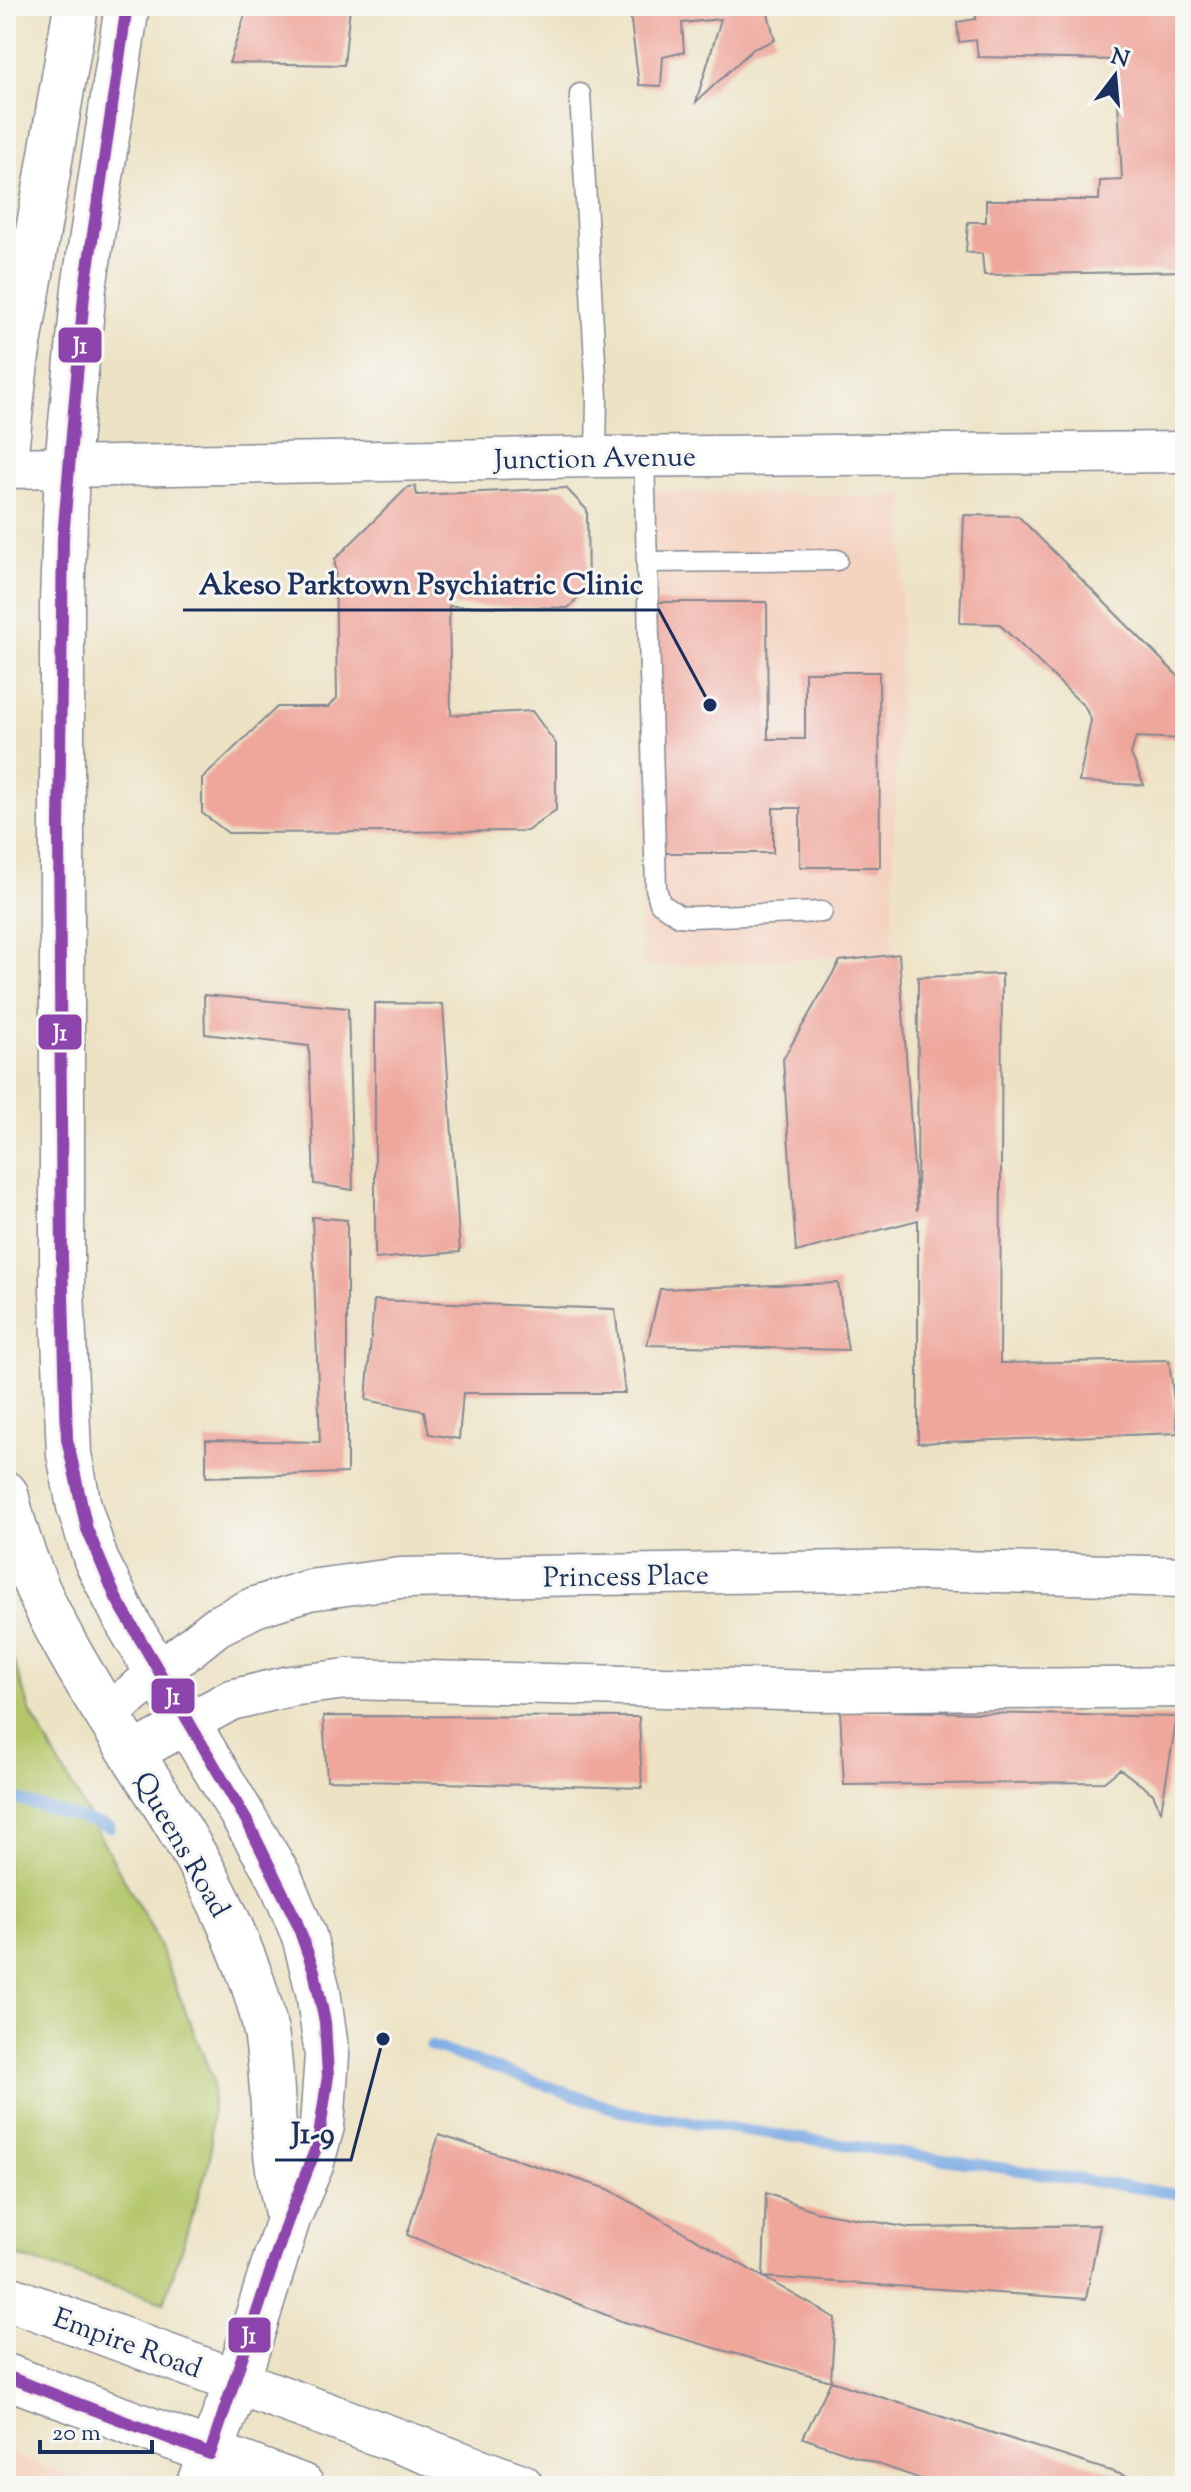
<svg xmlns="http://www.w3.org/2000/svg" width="1191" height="2492" viewBox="0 0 1191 2492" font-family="'Sorts Mill Goudy',serif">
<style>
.built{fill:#f5d3c1}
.green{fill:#b4c669;stroke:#687a64;stroke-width:2}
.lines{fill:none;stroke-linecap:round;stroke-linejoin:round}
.stream{stroke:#78a8e3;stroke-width:11}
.building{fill:#efa69b}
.lane-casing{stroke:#848891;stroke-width:23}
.street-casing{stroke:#848891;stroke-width:43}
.secondary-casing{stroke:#848891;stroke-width:47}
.lane{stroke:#fff;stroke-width:20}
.street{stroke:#fff;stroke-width:40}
.secondary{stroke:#fff;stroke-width:44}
.bus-1-casing{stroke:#f6f6f2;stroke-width:18}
.bus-1{stroke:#8e44ad;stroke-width:12}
.labels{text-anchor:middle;stroke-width:6;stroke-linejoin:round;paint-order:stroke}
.street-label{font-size:28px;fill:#1b2f5e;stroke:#f6f6f2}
.leader{fill:none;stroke:#1b2f5e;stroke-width:3}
.callout-dot{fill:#1b2f5e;stroke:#f6f6f2;stroke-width:3}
.callout-label{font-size:30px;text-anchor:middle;font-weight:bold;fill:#1b2f5e;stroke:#f6f6f2;stroke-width:6;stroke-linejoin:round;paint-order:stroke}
.line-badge{stroke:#f6f6f2;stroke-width:3}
.badge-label{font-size:22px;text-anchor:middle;font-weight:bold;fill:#fff}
</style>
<rect width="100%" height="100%" fill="#f6f6f2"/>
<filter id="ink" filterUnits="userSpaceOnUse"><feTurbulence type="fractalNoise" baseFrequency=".0125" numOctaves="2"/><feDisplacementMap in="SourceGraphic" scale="16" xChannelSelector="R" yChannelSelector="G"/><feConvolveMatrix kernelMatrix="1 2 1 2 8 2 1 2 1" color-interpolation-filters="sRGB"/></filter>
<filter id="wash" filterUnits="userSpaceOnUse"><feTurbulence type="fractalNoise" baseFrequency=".006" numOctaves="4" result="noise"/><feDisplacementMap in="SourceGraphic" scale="32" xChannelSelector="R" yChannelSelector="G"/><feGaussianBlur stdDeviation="1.8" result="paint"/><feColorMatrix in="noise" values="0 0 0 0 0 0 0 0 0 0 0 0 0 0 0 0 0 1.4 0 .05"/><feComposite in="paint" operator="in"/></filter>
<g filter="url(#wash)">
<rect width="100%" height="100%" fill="#ede2c4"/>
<!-- built -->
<path class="built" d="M 645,491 L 905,497 L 891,954 L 641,967 Z
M 6,2453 L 84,2481 L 82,2486 L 6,2486 Z"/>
<!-- green -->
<path class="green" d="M 6,1639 L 31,1713 L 154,1933 L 213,2080 L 210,2159 L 164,2302 L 6,2253 Z"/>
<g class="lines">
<!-- stream -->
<path class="stream" d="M 6,1796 L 110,1827
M 431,2046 L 623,2112 L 1185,2195"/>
</g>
<g id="blocks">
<!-- building -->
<path class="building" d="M 248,6 L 350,6 L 344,65 L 229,63 Z
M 629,6 L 766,6 L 775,40 L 753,49 L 696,102 L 721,19 L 682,23 L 684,52 L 663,57 L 661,86 L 639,85 Z
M 976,6 L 1185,6 L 1185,271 L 984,275 L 982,254 L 966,252 L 968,222 L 986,222 L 986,200 L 1099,200 L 1100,181 L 1122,180 L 1116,60 L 978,57 L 976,40 L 959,42 L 957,22 L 976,19 Z
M 415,486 L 417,495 L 566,488 L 587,510 L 588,588 L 568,608 L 449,606 L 451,715 L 532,711 L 556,744 L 556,810 L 527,831 L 228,833 L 202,813 L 202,779 L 277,707 L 328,707 L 337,698 L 335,559 L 408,487 Z
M 964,515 L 1018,516 L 1185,683 L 1185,739 L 1136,737 L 1131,754 L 1144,785 L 1079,782 L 1091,720 L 1085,707 L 999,624 L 960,623 Z
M 653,602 L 767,602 L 768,739 L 805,739 L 805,672 L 879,672 L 880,867 L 800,867 L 800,808 L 773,808 L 773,853 L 654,853 Z
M 899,954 L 917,1211 L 918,977 L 1002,974 L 1000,1363 L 1169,1360 L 1178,1433 L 918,1443 L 918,1220 L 796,1252 L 783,1059 L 840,961 Z
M 204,995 L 348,1008 L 353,1190 L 314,1184 L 309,1046 L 205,1034 Z
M 375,1003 L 443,1004 L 460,1252 L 375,1259 Z
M 312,1217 L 347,1220 L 347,1473 L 206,1477 L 206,1440 L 320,1442 Z
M 838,1283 L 848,1350 L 647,1345 L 660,1289 Z
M 374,1300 L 615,1309 L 625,1393 L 463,1393 L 459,1439 L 429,1434 L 424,1411 L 366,1400 Z
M 840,1710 L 1177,1717 L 1161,1811 L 1153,1794 L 1120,1769 L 1104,1782 L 844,1785 Z
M 323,1716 L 639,1717 L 642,1788 L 327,1780 Z
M 439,2135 L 608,2189 L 763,2277 L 766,2193 L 815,2211 L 910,2228 L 1100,2225 L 1086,2299 L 763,2277 L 835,2318 L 831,2381 L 1157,2486 L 941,2486 L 803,2438 L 831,2381 L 621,2321 L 407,2235 Z
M 6,2476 L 35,2486 L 6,2486 Z"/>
</g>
</g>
<g filter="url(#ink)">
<use href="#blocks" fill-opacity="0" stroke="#848891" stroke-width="2"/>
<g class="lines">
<defs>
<path id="lane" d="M 580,94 L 597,397 L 596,457
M 644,456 L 656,888 L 660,903 L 679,916 L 691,917 L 822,912
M 647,562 L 837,560"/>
<path id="street" d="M 6,468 L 596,457 L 1185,452
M 106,1715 L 217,1626 L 255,1607 L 309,1590 L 400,1578 L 918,1570 L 1185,1577
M 131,1754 L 231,1700 L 290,1686 L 347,1679 L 819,1691 L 1185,1687"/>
<path id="secondary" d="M 127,6 L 84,288 L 67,464 L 62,602 L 62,1290 L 69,1454 L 79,1506 L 96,1560 L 129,1625 L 280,1878 L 304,1936 L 318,1991 L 327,2055 L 322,2126 L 311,2165 L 288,2219 L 237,2382 L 198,2486
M 6,452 L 16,362 L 76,6
M 6,1494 C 41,1655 164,1775 229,1923 C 244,1958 259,1995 266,2032 C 273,2073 272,2113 276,2153 C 278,2175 284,2197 288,2219
M 6,2297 L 521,2486
M 6,2376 L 302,2486"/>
</defs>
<!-- lane casing -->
<use href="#lane" class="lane-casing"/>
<!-- street casing -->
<use href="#street" class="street-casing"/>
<!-- secondary casing -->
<use href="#secondary" class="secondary-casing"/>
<!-- lane -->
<use href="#lane" class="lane"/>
<!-- street -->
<use href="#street" class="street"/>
<!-- secondary -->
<use href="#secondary" class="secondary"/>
<defs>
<path id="bus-1" d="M 6,2376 L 210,2454 L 286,2225 L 318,2143 L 328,2076 L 325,2022 L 314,1971 L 296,1920 L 248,1823 L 116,1598 L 87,1529 L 67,1439 L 62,1258 L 59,830 L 63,538 L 84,295 L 126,12 L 130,6"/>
</defs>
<!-- bus-1 casing -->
<use href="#bus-1" class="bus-1-casing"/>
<!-- bus-1 -->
<use href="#bus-1" class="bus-1"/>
</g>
</g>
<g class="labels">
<!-- street labels -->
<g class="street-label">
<text transform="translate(595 457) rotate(-1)" y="10">Junction Avenue</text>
<text transform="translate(626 1575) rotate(-1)" y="10">Princess Place</text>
<text transform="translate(183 1844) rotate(60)" y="10">Queens Road</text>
<text transform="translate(128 2342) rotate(20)" y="10">Empire Road</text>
</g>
</g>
<!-- callouts -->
<path class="leader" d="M710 705L659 610H183M383 2039L351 2160H275"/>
<g class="callout-dot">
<circle cx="710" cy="705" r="8"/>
<circle cx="383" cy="2039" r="8"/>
</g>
<g class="callout-label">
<text x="421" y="594">Akeso Parktown Psychiatric Clinic</text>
<text x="313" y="2143">J1-9</text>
</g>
<g class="line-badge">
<rect x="57" y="326" width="46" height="38" rx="8" fill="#8e44ad"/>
<rect x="37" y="1013" width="46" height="38" rx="8" fill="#8e44ad"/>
<rect x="150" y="1677" width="46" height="38" rx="8" fill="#8e44ad"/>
<rect x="227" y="2316" width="45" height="38" rx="8" fill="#8e44ad"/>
</g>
<g class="badge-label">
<text x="80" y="353">J1</text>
<text x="60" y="1040">J1</text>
<text x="173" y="1704">J1</text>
<text x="249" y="2343">J1</text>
</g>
<!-- margin -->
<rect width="1191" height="2492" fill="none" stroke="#f6f6f2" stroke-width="32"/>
<!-- north arrow -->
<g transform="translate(1115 76) rotate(16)" stroke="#f6f6f2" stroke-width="6" paint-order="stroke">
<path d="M0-6L14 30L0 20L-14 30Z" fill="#1b2f5e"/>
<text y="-12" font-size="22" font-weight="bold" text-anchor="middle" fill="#1b2f5e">N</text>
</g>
<!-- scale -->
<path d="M40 2440v12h112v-12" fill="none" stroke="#1b2f5e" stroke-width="4"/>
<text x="52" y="2440" font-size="24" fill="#1b2f5e" stroke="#f6f6f2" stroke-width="6" paint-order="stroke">20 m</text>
</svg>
